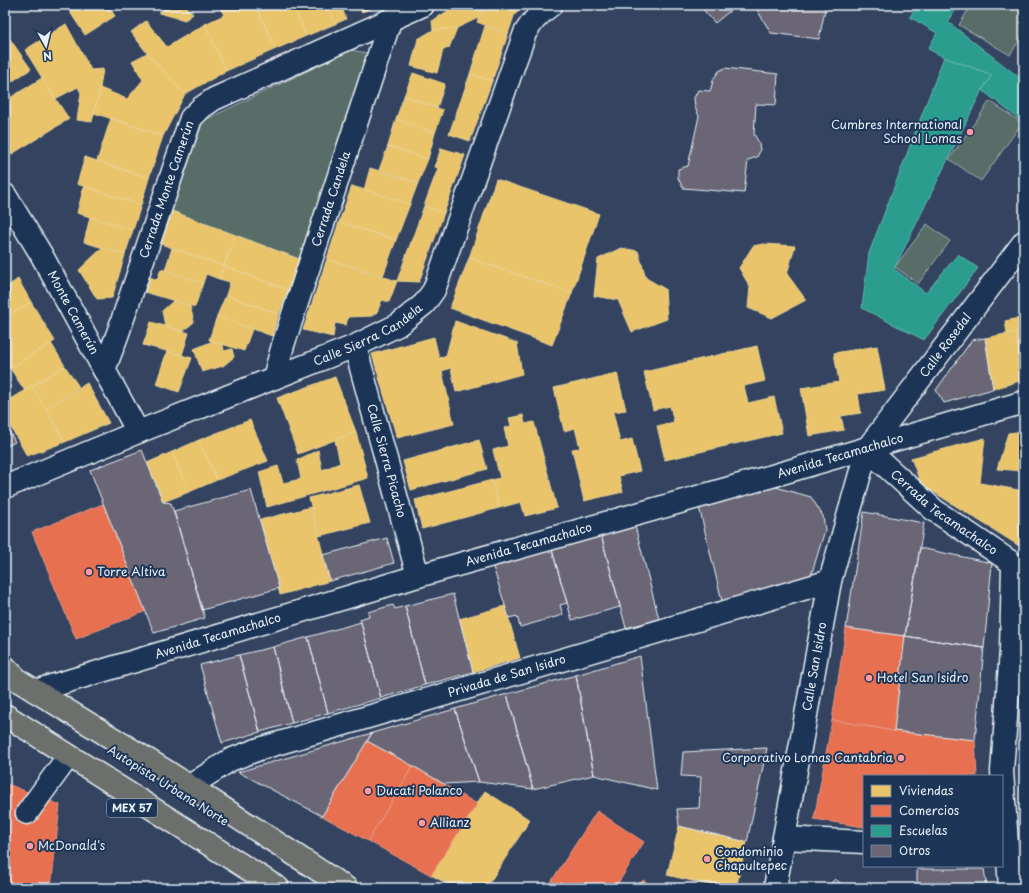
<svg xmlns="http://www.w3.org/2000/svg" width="1029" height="893" viewBox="0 0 1029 893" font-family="'Playpen Sans',sans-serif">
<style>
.green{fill:#586d68;stroke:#a0afb0}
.homes{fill:#e9c46a;stroke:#e9d295}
.shops{fill:#e76f51;stroke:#e79683}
.schools{fill:#2a9d8f;stroke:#63b6ae}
.building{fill:#6a6675;stroke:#e8f1f8}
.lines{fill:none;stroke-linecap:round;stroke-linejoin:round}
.minor-casing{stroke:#e8f1f8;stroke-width:25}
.highway-casing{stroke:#e8f1f8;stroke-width:25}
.minor{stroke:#1d3557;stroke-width:22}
.highway{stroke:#6c706d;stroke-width:22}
.poi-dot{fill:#ff9aa2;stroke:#1d3557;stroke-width:1.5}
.labels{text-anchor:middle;stroke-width:4;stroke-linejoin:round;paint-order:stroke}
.shield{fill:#1d3557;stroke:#abb9c8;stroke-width:1}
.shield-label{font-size:11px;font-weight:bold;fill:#e8f1f8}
.poi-label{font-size:12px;fill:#e8f1f8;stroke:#1d3557;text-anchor:start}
.street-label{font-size:12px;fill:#e8f1f8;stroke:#1d3557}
</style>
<rect width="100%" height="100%" fill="#344460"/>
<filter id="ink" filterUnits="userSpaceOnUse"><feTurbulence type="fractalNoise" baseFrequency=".025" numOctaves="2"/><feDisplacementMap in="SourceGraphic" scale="8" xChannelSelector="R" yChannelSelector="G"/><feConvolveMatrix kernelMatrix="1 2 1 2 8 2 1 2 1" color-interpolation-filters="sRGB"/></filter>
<g filter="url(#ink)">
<!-- green -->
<path class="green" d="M 971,5 L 1024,5 L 1024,33 L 1010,55 L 959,25 Z
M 351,50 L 367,53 L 299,259 L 172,211 L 203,121 Z
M 990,101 L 1022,123 L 981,181 L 949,159 Z
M 927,224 L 950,241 L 918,284 L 895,267 Z"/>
<!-- homes -->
<path class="homes" d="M 73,5 L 111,5 L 109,7 L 115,16 L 85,35 L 68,9 Z
M 168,5 L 185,5 L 193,14 L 185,20 L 159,13 Z
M 221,5 L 237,5 L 239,9 L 247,5 L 255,5 L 276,49 L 226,71 L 205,24 L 224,15 L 219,6 Z
M 274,5 L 293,5 L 306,36 L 276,49 L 258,11 Z
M 293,5 L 328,5 L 335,24 L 306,36 Z
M 328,5 L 341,5 L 346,19 L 335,24 Z
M 359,5 L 378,5 L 362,12 Z
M 457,5 L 485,5 L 478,18 L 457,28 L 433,30 L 432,21 Z
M 485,5 L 523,5 L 514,16 L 508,34 L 477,22 Z
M 146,21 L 167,47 L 205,24 L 226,71 L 185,94 L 147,53 L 131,32 Z
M 66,24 L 91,70 L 103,69 L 100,88 L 92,122 L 77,120 L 81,93 L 78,87 L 55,99 L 25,50 Z
M 485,26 L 508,34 L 492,81 L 470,74 Z
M 457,28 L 449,48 L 443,50 L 437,73 L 411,66 L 418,39 L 433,30 Z
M 5,32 L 31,69 L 5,86 Z
M 147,53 L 185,94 L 163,136 L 94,113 L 100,88 L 127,99 L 143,80 L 132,61 Z
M 413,73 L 445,84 L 437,108 L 404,96 Z
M 470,74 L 492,81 L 470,141 L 449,134 Z
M 42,78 L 69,119 L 7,157 L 5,154 L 5,101 Z
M 404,96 L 443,110 L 435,133 L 396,119 Z
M 111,118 L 163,136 L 149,178 L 97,161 Z
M 396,119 L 435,133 L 428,159 L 388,146 Z
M 388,146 L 428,159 L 418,183 L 379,170 Z
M 441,148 L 465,155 L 444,213 L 424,206 L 438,168 L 435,167 Z
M 85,157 L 149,178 L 141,205 L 77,184 Z
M 370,168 L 418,183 L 410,204 L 364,190 Z
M 496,179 L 599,214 L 572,293 L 469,258 Z
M 84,186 L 141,205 L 133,230 L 77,213 Z
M 352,186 L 410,204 L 396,240 L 339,222 Z
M 424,206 L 444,213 L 419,282 L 397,281 Z
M 172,211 L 235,235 L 224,266 L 161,244 Z
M 90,217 L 133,230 L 125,255 L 84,242 Z
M 339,222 L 396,240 L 383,276 L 327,259 Z
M 235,235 L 299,259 L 288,290 L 224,266 Z
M 763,244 L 795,246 L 787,274 L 806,300 L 772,318 L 748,308 L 750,287 L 739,268 L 753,246 Z
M 102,248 L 125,255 L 112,298 L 97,299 L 79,270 Z
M 172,248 L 224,266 L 219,279 L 206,274 L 203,283 L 165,270 Z
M 621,248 L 638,251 L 646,278 L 665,289 L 667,319 L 632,332 L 618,300 L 594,296 L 598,259 Z
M 469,258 L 572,293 L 552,345 L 450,308 Z
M 327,259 L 397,281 L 389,302 L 382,300 L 377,312 L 372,316 L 348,317 L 346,325 L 335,323 L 333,337 L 303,330 Z
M 224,266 L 288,290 L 279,314 L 226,295 L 230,282 L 219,279 Z
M 161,269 L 203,283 L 195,307 L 145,292 L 150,277 L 157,280 Z
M 18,279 L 31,302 L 5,318 L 5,288 Z
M 226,295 L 279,314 L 272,336 L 217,316 Z
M 173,301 L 190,306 L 194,322 L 182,332 L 165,326 L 162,311 Z
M 31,302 L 55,341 L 5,371 L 5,318 Z
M 217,316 L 252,329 L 244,351 L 209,340 Z
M 1024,317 L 1024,332 L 1007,333 L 1005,321 Z
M 455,321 L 517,343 L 522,374 L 456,392 L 451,368 L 442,371 L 454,424 L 397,438 L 372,354 L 434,337 L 439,358 L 446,356 Z
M 151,322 L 189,333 L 182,355 L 143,345 Z
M 1016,332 L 1023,380 L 993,389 L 985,338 Z
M 1016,332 L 1024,332 L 1023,380 Z
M 213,341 L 223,345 L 224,351 L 232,349 L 234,357 L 223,366 L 202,372 L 194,349 Z
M 51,343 L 65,366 L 25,391 L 10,368 Z
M 757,346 L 765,381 L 744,386 L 748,403 L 774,397 L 782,433 L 665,460 L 657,426 L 674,422 L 670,406 L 653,410 L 644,372 Z
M 877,346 L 885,390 L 858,394 L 861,413 L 841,416 L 844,430 L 809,436 L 801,388 L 839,382 L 834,353 Z
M 167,351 L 192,358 L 179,392 L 156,384 Z
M 65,366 L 79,387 L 46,409 L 32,386 Z
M 617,373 L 626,410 L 613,412 L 620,442 L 632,439 L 640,471 L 619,476 L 623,492 L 584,501 L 572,449 L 580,448 L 575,428 L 564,431 L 554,388 Z
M 335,377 L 356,432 L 298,454 L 277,398 Z
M 87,383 L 109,423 L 65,442 L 46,409 Z
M 32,386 L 65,442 L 27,456 L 5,417 L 5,402 Z
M 523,415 L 525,424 L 534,422 L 557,508 L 525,516 L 521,502 L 499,508 L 492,480 L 500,478 L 493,450 L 508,446 L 504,428 L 511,426 L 509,418 Z
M 250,420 L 268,461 L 217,480 L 199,440 Z
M 1024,431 L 1024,471 L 997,469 L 1008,433 Z
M 356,432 L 368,478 L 267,507 L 259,472 L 278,466 L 283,483 L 301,479 L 297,460 L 318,450 L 322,470 L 340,463 L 335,440 Z
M 985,438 L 980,483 L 1024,491 L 1024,549 L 921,484 L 911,458 Z
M 199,440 L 217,480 L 189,492 L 172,452 Z
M 479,440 L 487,469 L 411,490 L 403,461 Z
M 172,452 L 189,492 L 163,502 L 147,463 Z
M 492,480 L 499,508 L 422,529 L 415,500 Z
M 359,485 L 370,523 L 319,536 L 309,498 Z
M 311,507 L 330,581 L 280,595 L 260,520 Z
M 505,606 L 520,658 L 473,672 L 459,619 Z
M 485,791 L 530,820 L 486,888 L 455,888 L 431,875 Z
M 679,826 L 747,842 L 736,888 L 722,888 L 667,875 Z"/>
<!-- shops -->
<path class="shops" d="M 103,504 L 146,611 L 76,639 L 32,532 Z
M 846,628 L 905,636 L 894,731 L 832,720 Z
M 832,720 L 894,731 L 975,740 L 977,776 L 864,776 L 864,827 L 814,819 Z
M 367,741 L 413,766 L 368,841 L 322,816 Z
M 413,766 L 477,804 L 431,875 L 368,841 Z
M 5,783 L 60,805 L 51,888 L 5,888 Z
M 597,811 L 644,842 L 615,888 L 547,888 Z
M 643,880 L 654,888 L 638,888 Z"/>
<!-- schools -->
<path class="schools" d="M 917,5 L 959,5 L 948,22 L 1024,81 L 1024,123 L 982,90 L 992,75 L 944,57 L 928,49 L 937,33 L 910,17 Z
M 944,57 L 992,75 L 982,90 L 894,269 L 926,293 L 958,254 L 978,268 L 924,340 L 862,308 L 869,253 Z"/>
<!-- building -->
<path class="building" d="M 699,5 L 737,5 L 715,23 Z
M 754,5 L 826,5 L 819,39 L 771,33 Z
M 725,68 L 778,74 L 776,105 L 756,104 L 754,134 L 759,143 L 760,151 L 757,157 L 748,160 L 744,193 L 683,188 L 678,178 L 678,169 L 688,166 L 699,116 L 695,107 L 694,98 L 698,90 L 710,91 L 714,78 L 719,71 Z
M 985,338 L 993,389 L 944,403 L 936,390 L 972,340 Z
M 5,423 L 15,442 L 5,447 Z
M 142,450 L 163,502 L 171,503 L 205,618 L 154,633 L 90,470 Z
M 772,486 L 811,497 L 823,516 L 825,530 L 811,576 L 722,601 L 699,507 Z
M 251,490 L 279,588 L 202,610 L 174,511 Z
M 864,512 L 924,523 L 905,636 L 846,628 Z
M 635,526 L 659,619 L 626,628 L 601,535 Z
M 601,535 L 620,607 L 572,620 L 552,550 Z
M 387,538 L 394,563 L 330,581 L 323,555 Z
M 920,548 L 992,563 L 984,648 L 905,636 Z
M 552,550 L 567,603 L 560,605 L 563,615 L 520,627 L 517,616 L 509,618 L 493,567 Z
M 453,594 L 473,672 L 425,685 L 405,606 Z
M 393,605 L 395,609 L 405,606 L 425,685 L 381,698 L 360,619 L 369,616 L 368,612 Z
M 361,622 L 381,698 L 328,713 L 308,637 Z
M 905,636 L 984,648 L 975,740 L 894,731 Z
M 308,637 L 328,713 L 292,723 L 273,647 Z
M 273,647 L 292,723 L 260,732 L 239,655 Z
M 239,655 L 260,732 L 222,743 L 200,665 Z
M 640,656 L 657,790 L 594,775 L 576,675 Z
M 576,675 L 594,775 L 533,789 L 507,694 Z
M 507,694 L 533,789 L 479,782 L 455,709 Z
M 455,709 L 479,782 L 444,784 L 413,766 L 367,741 L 372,733 Z
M 372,733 L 322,816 L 238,772 Z
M 767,748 L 747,842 L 679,826 L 677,809 L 699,808 L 701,777 L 681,776 L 683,752 Z
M 917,869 L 984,869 L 987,888 L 917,888 Z
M 835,879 L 847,888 L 826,888 Z"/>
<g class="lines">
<defs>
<g id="minor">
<path id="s1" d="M 5,195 L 41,254 L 138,432"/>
<path id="s2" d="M 355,346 L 418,576"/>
<path id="s3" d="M 104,370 L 118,333 L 191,118 L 201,108 L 214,99 L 423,5"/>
<path id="s4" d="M 274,378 L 283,345 L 390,21"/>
<path id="s5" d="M 867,449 L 934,510 L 1024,571"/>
<path id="s6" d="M 5,487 L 138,432 L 355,346 L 398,325 L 424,304 L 434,290 L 525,33 C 532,21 540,13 551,5"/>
<path id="s7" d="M 35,691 L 418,576 L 772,476 L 1024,402"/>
<path id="s8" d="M 190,786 L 230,760 L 259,749 L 830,581"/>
<path d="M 27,813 L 62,765"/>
<path d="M 784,838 L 864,842"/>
<path id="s9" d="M 775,888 L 830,581 L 867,449 L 1024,242"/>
<path d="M 1010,888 L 1002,771 L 1011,650 L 1013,565"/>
</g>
<path id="highway" d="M 5,667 L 19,681 L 169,773 L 346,888
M 5,715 L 278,888"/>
</defs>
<!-- minor casing -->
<use href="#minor" class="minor-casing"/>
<!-- highway casing -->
<use href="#highway" class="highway-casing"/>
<!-- minor -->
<use href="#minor" class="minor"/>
<!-- highway -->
<use href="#highway" class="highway"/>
</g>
</g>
<!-- markers -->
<g class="poi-dot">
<circle cx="970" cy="132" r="4"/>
<circle cx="89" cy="572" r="4"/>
<circle cx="869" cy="678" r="4"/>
<circle cx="901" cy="758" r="4"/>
<circle cx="368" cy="791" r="4"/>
<circle cx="422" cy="823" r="4"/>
<circle cx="30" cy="846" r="4"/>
<circle cx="707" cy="859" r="4"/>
</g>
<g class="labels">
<!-- shield labels -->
<rect class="shield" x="107" y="799" width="50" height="18" rx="3"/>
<g class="shield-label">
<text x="132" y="812">MEX 57</text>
</g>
<!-- poi labels -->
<g class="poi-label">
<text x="962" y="129" text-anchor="end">Cumbres International<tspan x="962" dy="14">School Lomas</tspan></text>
<text x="97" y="576">Torre Altiva</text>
<text x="877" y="682">Hotel San Isidro</text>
<text x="893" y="762" text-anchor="end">Corporativo Lomas Cantabria</text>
<text x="376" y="795">Ducati Polanco</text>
<text x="430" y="827">Allianz</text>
<text x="38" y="850">McDonald's</text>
<text x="715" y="856">Condominio<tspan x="715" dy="14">Chapultepec</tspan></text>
</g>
<!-- street labels -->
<g class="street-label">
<text dy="4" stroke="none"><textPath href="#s3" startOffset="191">Cerrada Monte Camerún</textPath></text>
<text dy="4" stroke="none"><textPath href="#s4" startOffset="188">Cerrada Candela</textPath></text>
<text dy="4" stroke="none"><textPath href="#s1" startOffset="136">Monte Camerún</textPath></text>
<text dy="4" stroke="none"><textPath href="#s6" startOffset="394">Calle Sierra Candela</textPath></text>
<text dy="4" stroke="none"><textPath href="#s9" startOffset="579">Calle Rosedal</textPath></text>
<text dy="4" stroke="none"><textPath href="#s7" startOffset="839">Avenida Tecamachalco</textPath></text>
<text dy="4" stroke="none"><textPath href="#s2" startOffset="119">Calle Sierra Picacho</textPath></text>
<text dy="4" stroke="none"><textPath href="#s5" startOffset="100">Cerrada Tecamachalco</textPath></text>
<text dy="4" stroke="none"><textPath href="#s7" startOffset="515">Avenida Tecamachalco</textPath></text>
<text dy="4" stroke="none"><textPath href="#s7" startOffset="191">Avenida Tecamachalco</textPath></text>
<text dy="4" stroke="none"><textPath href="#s9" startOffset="225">Calle San Isidro</textPath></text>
<text dy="4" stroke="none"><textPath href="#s8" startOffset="337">Privada de San Isidro</textPath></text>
<text transform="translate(168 786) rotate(32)" y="4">Autopista Urbana Norte</text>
</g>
</g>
<!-- margin -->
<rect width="1029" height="893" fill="none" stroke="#1d3557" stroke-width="20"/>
<rect x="10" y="10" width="1009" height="873" fill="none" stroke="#e8f1f8" stroke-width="1.5" filter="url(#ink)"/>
<!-- legend -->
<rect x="863" y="775" width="140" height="92" fill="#1d3557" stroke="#6e8097"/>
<rect x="871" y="785" width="20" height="12" fill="#e9c46a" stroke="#6e8097"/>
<text x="899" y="795" font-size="12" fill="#e8f1f8">Viviendas</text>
<rect x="871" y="805" width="20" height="12" fill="#e76f51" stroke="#6e8097"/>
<text x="899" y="815" font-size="12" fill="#e8f1f8">Comercios</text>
<rect x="871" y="825" width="20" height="12" fill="#2a9d8f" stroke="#6e8097"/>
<text x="899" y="835" font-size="12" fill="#e8f1f8">Escuelas</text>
<rect x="871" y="845" width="20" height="12" fill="#6a6675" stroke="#6e8097"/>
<text x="899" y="855" font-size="12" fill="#e8f1f8">Otros</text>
<!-- north arrow -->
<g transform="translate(46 46) rotate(172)" stroke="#1d3557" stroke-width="3" paint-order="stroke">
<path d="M0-3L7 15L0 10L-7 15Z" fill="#e8f1f8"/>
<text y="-6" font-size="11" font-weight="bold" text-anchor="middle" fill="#e8f1f8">N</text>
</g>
</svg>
